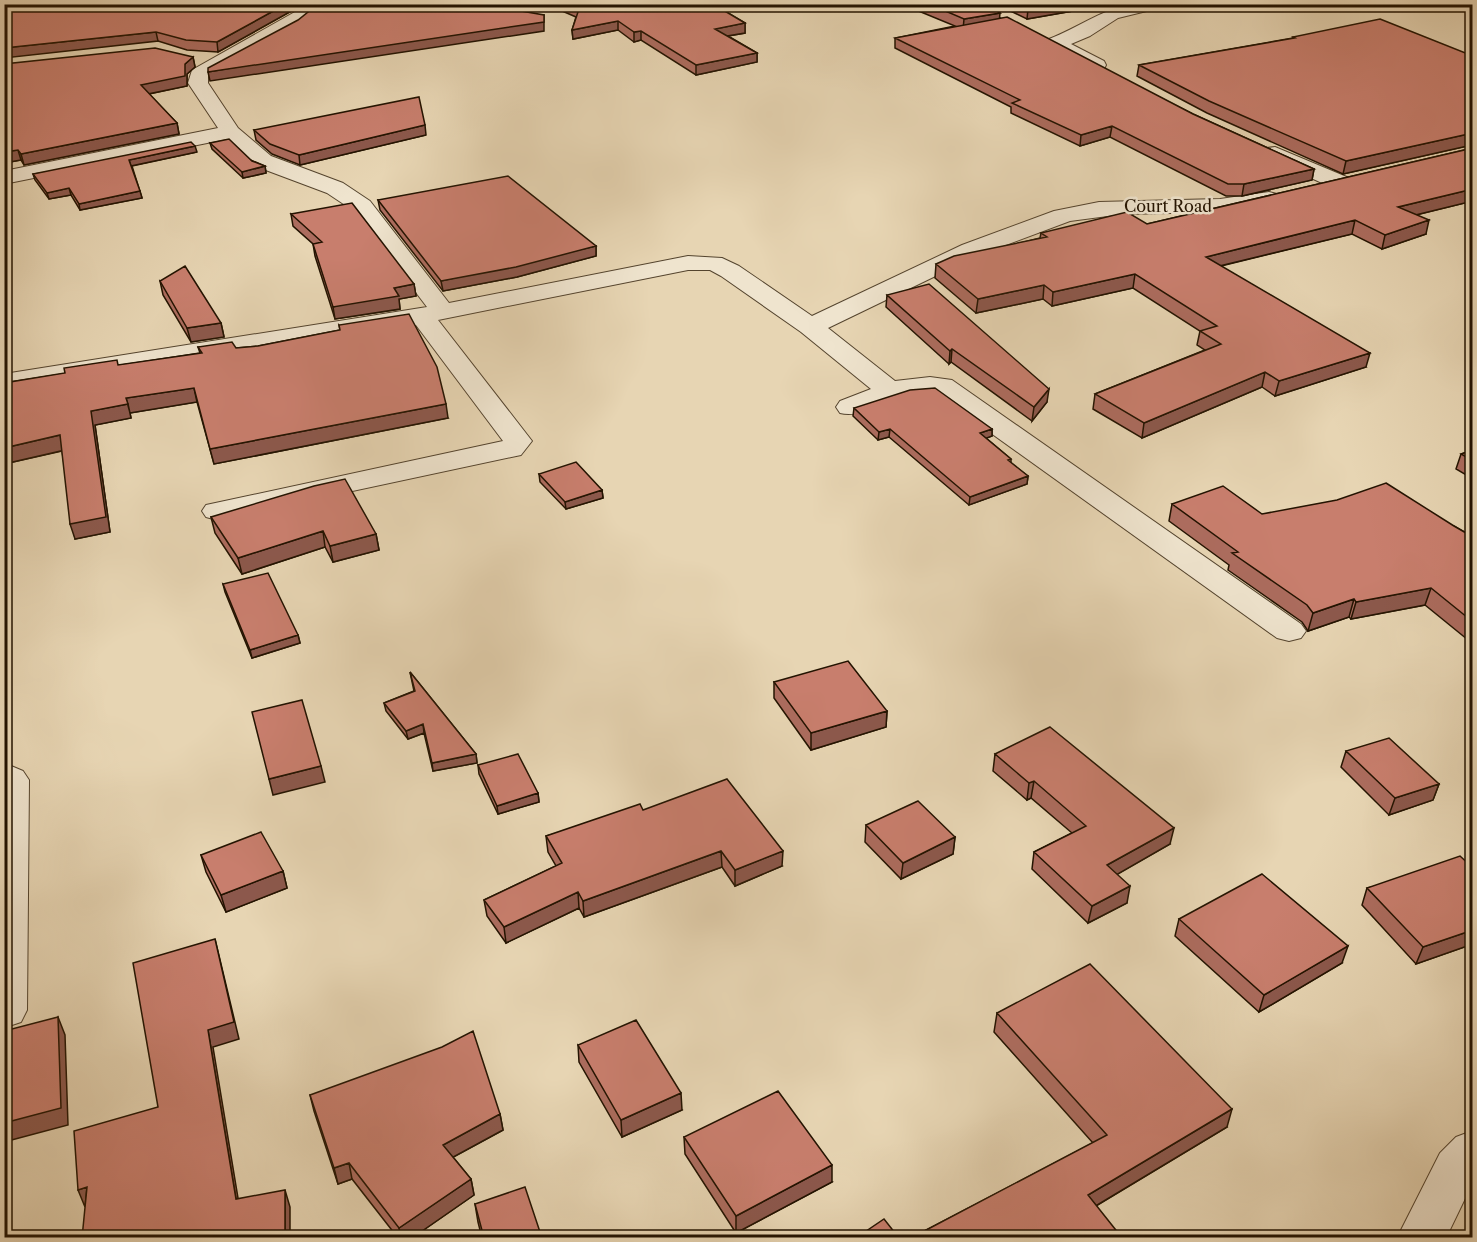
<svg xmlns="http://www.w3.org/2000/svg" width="1477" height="1242" viewBox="0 0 1477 1242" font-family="'Libre Caslon Text',serif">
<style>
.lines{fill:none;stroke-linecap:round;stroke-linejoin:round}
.street-casing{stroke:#54442e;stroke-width:2}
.highway-casing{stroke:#231301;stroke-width:2}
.street{fill:#efe4ce;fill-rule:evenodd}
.highway{fill:#e7d5b3;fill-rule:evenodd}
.wall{fill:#ac6c5e;stroke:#231301;stroke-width:1.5}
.shaded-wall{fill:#8c584c;stroke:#231301;stroke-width:1.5}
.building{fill:#c87e6d;stroke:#231301;stroke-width:1.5}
.labels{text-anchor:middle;stroke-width:5;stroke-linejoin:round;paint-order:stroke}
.far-street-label{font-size:16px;fill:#231301;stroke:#efe4ce}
</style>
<rect width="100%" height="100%" fill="#e7d5b3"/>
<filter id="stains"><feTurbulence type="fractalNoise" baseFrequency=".00333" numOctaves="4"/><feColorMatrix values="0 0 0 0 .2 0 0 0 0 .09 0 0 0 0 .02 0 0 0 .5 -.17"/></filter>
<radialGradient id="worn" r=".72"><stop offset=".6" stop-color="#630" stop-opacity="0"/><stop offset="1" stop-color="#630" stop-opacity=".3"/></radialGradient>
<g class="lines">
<defs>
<path id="street" d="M 309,4 L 329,4 L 298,27 L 208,76 L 208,83 L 238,128 L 271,156 L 343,183 L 370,201 L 449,303 L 688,256 L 722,258 L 739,266 L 812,316 L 962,245 L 1054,211 L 1099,202 L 1220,199 L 1269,192 L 1277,194 L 1280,199 L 1277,204 L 1220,212 L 1123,214 L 1070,221 L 979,255 L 828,328 L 895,381 L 930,377 L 952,380 L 1301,624 L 1306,631 L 1301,638 L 1289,641 L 1277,638 L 935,393 C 900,389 867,420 840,413 L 836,407 L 840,401 L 871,389 L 801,332 L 721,276 L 710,270 L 688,270 L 438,320 L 532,441 L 521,455 L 217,520 L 206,517 L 202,511 L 206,505 L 503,441 L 416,325 L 4,390 L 4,374 L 427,307 L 354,211 L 327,193 L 255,166 L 227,139 L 4,184 L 4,171 L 218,128 L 188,83 L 192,70 Z
M 1129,4 L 1161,4 L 1159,8 L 1118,18 L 1090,36 L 1071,44 L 1104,61 L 1106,65 L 1104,69 L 1090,69 L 1047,43 L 1049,39 C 1077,28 1100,11 1129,4 Z
M 1275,147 L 1349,178 L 1352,183 L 1349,188 L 1333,188 L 1267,158 L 1264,153 L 1267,148 Z
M 4,763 L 23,771 L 29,780 L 27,1010 L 21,1022 L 6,1027 Z
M 1472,1131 L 1472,1184 L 1446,1238 L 1397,1238 L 1440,1153 L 1456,1137 Z"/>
<path id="highway" d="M 1458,4 L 1472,4 L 1472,13 L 1466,12 Z"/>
</defs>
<!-- street casing -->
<use href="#street" class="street-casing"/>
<!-- highway casing -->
<use href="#highway" class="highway-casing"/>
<!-- street -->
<use href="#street" class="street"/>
<!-- highway -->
<use href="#highway" class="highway"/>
</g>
<!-- wall -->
<path class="wall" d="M 4,4 L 304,4 L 218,52 L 187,50 L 158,41 Z
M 546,4 L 724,4 L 724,10 L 723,10 L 745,23 L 745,33 L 728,36 L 757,53 L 757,62 L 696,75 L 641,40 L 634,42 L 618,30 L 573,39 L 572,30 L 576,17 Z
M 984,4 L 1000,18 L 1193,114 L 1314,169 L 1312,180 L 1242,196 L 1226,196 L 1110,137 L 1080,146 L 1011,113 L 1011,107 L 895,48 L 895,38 L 955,26 L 904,5 Z
M 996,4 L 1113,4 L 1027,19 Z
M 1293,37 L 1473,56 L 1473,146 L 1472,145 L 1343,174 L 1207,113 L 1137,76 L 1139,65 L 1293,38 Z
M 193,57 L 195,67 L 187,74 L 187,86 L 149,94 L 177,123 L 179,134 L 24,165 L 21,160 L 4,163 L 4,64 Z
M 254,130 L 426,135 L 300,165 L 272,154 L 256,140 Z
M 210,143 L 265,166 L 266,173 L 243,178 L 212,149 Z
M 1473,148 L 1473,201 L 1416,215 L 1426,234 L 1382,249 L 1352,234 L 1221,266 L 1366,367 L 1275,396 L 1262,387 L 1142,438 L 1093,409 L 1095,394 L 1205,350 L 1197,345 L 1200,331 L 1133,288 L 1052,306 L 1043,299 L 976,313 L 935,278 L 936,264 L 1040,238 L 1041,233 L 1147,224 Z
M 197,152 L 132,166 L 142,198 L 80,210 L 71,195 L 49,199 L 35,180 L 33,174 Z
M 378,200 L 596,246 L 596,256 L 517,277 L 443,291 L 380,210 Z
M 291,214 L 414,284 L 416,296 L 399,299 L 400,309 L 335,319 L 315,256 L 313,244 L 293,226 Z
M 160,281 L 221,323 L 224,337 L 191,342 L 163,295 Z
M 887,295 L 1047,402 L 1032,421 L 951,362 L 949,364 L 886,307 Z
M 339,325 L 448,418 L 214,464 L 197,402 L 130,413 L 131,418 L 95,425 L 110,532 L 75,539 L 62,451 L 4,464 L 4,383 L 200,353 L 198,347 L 236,348 L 258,346 L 340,330 Z
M 854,408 L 992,429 L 992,436 L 986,438 L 1011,459 L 1011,463 L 1028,476 L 1027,484 L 969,505 L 889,437 L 878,440 L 853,416 Z
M 1473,450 L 1473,479 L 1456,469 L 1461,454 Z
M 539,474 L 602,490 L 603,498 L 566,509 L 540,482 Z
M 1172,504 L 1262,514 L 1454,526 L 1473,537 L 1473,644 L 1425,605 L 1351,619 L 1349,617 L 1308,631 L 1302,622 L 1228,570 L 1229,565 L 1169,521 Z
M 211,517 L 376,534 L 379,550 L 333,562 L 325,547 L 242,574 L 215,533 Z
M 223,584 L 298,635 L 300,643 L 252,658 L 225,592 Z
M 410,672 L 476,754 L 477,763 L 433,771 L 424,733 L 408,739 L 386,711 L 384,703 L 414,691 Z
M 774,682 L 887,711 L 886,727 L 811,750 L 774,698 Z
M 1346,751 L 1439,784 L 1433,800 L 1389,815 L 1341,767 Z
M 995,754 L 1170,844 L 1117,874 L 1127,903 L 1088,923 L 1032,869 L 1034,852 L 1072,833 L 1031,798 L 1027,800 L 993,771 Z
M 478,765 L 538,793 L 539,802 L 498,814 L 479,774 Z
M 643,810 L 782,866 L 735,886 L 722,867 L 584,917 L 579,908 L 506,943 L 487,916 L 484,900 L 556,866 L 548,852 L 546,836 Z
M 866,825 L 955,837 L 953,854 L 901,879 L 865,842 Z
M 201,855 L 283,871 L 287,888 L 226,912 L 206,872 Z
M 1473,868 L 1473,944 L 1416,964 L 1362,905 L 1367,888 Z
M 1179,919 L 1342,963 L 1259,1012 L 1175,936 Z
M 997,1013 L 1227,1127 L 1096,1206 L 911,1238 L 1093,1143 L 994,1032 Z
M 578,1045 L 682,1110 L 622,1137 L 579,1062 Z
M 310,1095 L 500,1114 L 503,1130 L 453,1157 L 471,1179 L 474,1195 L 412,1238 L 398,1238 L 352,1179 L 338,1184 L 314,1111 Z
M 684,1137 L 832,1182 L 736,1233 L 685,1154 Z
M 475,1204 L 542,1238 L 482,1238 L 478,1222 Z"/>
<!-- shaded-wall -->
<path class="shaded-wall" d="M 286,4 L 304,4 L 218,52 L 217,42 Z
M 711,4 L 724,4 L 724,10 L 711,12 Z
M 1052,4 L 1113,4 L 1027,19 L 1028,9 Z
M 1000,13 L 999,24 L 963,30 L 964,19 Z
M 544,15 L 544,31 L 210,81 L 208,72 Z
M 618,21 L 618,30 L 573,39 L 572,30 Z
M 745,23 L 745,33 L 715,38 L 715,29 Z
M 641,31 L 641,40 L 634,42 L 634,32 Z
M 156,32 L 158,41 L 4,58 L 4,48 Z
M 757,53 L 757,62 L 696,75 L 696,65 Z
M 193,57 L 195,67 L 187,74 L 187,86 L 143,95 L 141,85 L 185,64 Z
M 177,123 L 179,134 L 24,165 L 21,154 Z
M 425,125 L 426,135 L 300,165 L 299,155 Z
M 1112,126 L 1110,137 L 1080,146 L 1081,135 Z
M 1473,133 L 1472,145 L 1343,174 L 1346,161 Z
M 195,146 L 197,152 L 131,166 L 129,160 Z
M 18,150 L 21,160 L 4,163 L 4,152 Z
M 265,166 L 266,173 L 243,178 L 242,172 Z
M 1314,169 L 1312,180 L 1242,196 L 1244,184 Z
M 69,188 L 71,195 L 49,199 L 47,193 Z
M 1473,189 L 1473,201 L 1395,220 L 1398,207 Z
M 140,191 L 142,198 L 80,210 L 79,204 Z
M 1355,220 L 1352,234 L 1203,270 L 1206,257 Z
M 1429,220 L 1426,234 L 1382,249 L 1385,235 Z
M 596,246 L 596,256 L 517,277 L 443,291 L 441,281 Z
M 1135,274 L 1133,288 L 1052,306 L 1053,292 Z
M 414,284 L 416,296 L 399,299 L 400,309 L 335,319 L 333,307 L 394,288 Z
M 1044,285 L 1043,299 L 976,313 L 978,299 Z
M 221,323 L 224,337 L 191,342 L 187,328 Z
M 952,349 L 951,362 L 949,364 L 950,351 Z
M 1370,353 L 1366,367 L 1275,396 L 1279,381 Z
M 1265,372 L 1262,387 L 1142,438 L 1144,423 Z
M 194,388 L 197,402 L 130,413 L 126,398 Z
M 1049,389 L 1047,402 L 1032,421 L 1034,407 Z
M 128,404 L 131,418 L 95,425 L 110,532 L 75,539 L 70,524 L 91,411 Z
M 446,404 L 448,418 L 214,464 L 210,449 Z
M 890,429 L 889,437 L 878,440 L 879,432 Z
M 992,429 L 992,436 L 979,441 L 980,433 Z
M 60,435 L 65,450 L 4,464 L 4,448 Z
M 1028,476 L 1027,484 L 969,505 L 970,497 Z
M 602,490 L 603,498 L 566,509 L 565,502 Z
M 323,531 L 325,547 L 242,574 L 238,558 Z
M 376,534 L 379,550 L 333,562 L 330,546 Z
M 1431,588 L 1425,605 L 1351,619 L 1356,602 Z
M 1354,599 L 1349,617 L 1308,631 L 1313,613 Z
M 298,635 L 300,643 L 252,658 L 250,650 Z
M 887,711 L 886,727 L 811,750 L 811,733 Z
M 423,724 L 424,733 L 408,739 L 406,731 Z
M 476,754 L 477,763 L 433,771 L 432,763 Z
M 321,766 L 325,782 L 273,795 L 269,779 Z
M 1034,781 L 1031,798 L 1027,800 L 1029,783 Z
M 1439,784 L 1433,800 L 1389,815 L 1395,798 Z
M 538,793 L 539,802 L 498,814 L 497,806 Z
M 1174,828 L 1170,844 L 1104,882 L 1107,865 Z
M 955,837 L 953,854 L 901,879 L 903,863 Z
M 721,851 L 722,867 L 584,917 L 583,901 Z
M 783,851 L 782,866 L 735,886 L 735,870 Z
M 283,871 L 287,888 L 226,912 L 221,895 Z
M 1130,886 L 1127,903 L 1088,923 L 1092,906 Z
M 578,892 L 579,908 L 506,943 L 504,927 Z
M 1473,930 L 1473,944 L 1416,964 L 1423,947 Z
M 215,939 L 239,1039 L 213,1047 L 241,1216 L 236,1199 L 208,1030 Z
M 1348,946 L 1342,963 L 1259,1012 L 1264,995 Z
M 58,1017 L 65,1035 L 68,1125 L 4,1142 L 4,1123 Z
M 681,1093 L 682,1110 L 622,1137 L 621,1120 Z
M 1232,1109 L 1227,1127 L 1084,1213 L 1088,1195 Z
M 500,1114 L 503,1130 L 446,1161 L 443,1145 Z
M 349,1163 L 352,1179 L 338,1184 L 334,1168 Z
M 832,1165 L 832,1182 L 736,1233 L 736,1216 Z
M 471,1179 L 474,1195 L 412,1238 L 401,1238 L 399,1228 Z
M 87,1187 L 85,1207 L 78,1190 Z
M 285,1190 L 290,1207 L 290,1238 L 285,1238 Z"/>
<!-- building -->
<path class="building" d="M 4,4 L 286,4 L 217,42 L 186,40 L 156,32 L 4,48 Z
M 318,4 L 480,4 L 544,15 L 544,22 L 208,72 L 208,68 L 298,20 Z
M 567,4 L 713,4 L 745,23 L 715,29 L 757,53 L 696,65 L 641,31 L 634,32 L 618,21 L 572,30 L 579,9 Z
M 929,4 L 984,4 L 1000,13 L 964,19 Z
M 1019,4 L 1052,4 L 1028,9 Z
M 1007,17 L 1193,114 L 1314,169 L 1244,184 L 1228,184 L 1112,126 L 1081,135 L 1012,103 L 1020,100 L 895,38 Z
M 1380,19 L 1473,56 L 1473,133 L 1346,161 L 1209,101 L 1139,65 L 1295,38 L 1293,37 Z
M 155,48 L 193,57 L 185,64 L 185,76 L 141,85 L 177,123 L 21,154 L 18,150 L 4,152 L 4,64 Z
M 419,97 L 425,125 L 299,155 L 270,144 L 254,130 Z
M 229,139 L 252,161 L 265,166 L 242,172 L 210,143 Z
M 191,142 L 195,146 L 129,160 L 140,191 L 79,204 L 69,188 L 47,193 L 33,174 Z
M 1473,148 L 1473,189 L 1398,207 L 1429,220 L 1385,235 L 1355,220 L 1206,257 L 1370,353 L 1279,381 L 1265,372 L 1144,423 L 1095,394 L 1221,344 L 1200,331 L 1217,326 L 1135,274 L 1053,292 L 1044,285 L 978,299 L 936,264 L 954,256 L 1047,237 L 1041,233 L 1127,212 L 1147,224 Z
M 508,176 L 596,246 L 516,267 L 441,281 L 378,200 Z
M 352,203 L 414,284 L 394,288 L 399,296 L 333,307 L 313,244 L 322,242 L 291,214 Z
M 185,266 L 221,323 L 187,328 L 160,281 Z
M 929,284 L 1049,389 L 1034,407 L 952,349 L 950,351 L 887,295 Z
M 409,314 L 437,367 L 446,404 L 210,449 L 194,388 L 126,398 L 128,404 L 91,411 L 106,517 L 70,524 L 60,435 L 4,448 L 4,383 L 65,373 L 64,368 L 117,360 L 118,365 L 202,353 L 198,347 L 232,342 L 236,348 L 258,346 L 340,330 L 339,325 Z
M 935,388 L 992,429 L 980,433 L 1011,459 L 1008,460 L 1028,476 L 970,497 L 890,429 L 879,432 L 854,408 L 910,390 Z
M 1473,450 L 1473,461 L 1461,454 Z
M 576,462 L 602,490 L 565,502 L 539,474 Z
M 345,479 L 376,534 L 330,546 L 323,531 L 238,558 L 211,517 L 314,486 Z
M 1386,483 L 1454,526 L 1473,537 L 1473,622 L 1431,588 L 1356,602 L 1354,599 L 1313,613 L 1307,605 L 1232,553 L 1238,552 L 1172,504 L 1223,486 L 1262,514 L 1337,500 Z
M 268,573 L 298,635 L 250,650 L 223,584 Z
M 848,661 L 887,711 L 811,733 L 774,682 Z
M 410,672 L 476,754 L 432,763 L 423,724 L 406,731 L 384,703 L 415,691 Z
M 302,700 L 321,766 L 269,779 L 252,712 Z
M 1050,727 L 1174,828 L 1107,865 L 1130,886 L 1092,906 L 1034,852 L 1086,826 L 1034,781 L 1029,783 L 995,754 Z
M 1389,738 L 1439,784 L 1395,798 L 1346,751 Z
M 518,754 L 538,793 L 497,806 L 478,765 Z
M 727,779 L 783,851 L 735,870 L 721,851 L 583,901 L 578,892 L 504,927 L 484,900 L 562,863 L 546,836 L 640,804 L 643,810 Z
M 918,801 L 955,837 L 903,863 L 866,825 Z
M 261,832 L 283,871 L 221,895 L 201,855 Z
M 1460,856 L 1473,868 L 1473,930 L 1423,947 L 1367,888 Z
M 1262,874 L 1348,946 L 1264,995 L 1179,919 Z
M 215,939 L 234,1022 L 208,1030 L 236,1199 L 285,1190 L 285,1238 L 82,1238 L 87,1187 L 78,1190 L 74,1131 L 158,1107 L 133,963 Z
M 1090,964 L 1232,1109 L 1088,1195 L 1119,1234 L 1114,1238 L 911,1238 L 1107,1135 L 997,1013 Z
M 58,1017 L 61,1108 L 4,1123 L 4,1031 Z
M 636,1020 L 681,1093 L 621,1120 L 578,1045 Z
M 473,1031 L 500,1114 L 443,1145 L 471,1179 L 399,1228 L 349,1163 L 334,1168 L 310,1095 L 442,1047 Z
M 778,1091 L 832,1165 L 736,1216 L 684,1137 Z
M 525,1187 L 542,1238 L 484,1238 L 475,1204 Z
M 884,1219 L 899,1238 L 856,1238 Z
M 771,1233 L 774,1238 L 760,1238 Z"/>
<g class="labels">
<!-- far-street labels -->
<g class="far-street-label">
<text x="1168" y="212">Court Road</text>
</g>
</g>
<!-- margin -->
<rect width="1477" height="1242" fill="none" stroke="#e7d5b3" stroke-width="24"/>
<rect x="6" y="6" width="1465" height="1230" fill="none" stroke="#231301" stroke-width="3"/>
<rect x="12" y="12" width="1453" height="1218" fill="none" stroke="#231301" stroke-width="1.5"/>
<rect width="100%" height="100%" filter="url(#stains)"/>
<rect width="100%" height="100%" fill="url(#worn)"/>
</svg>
